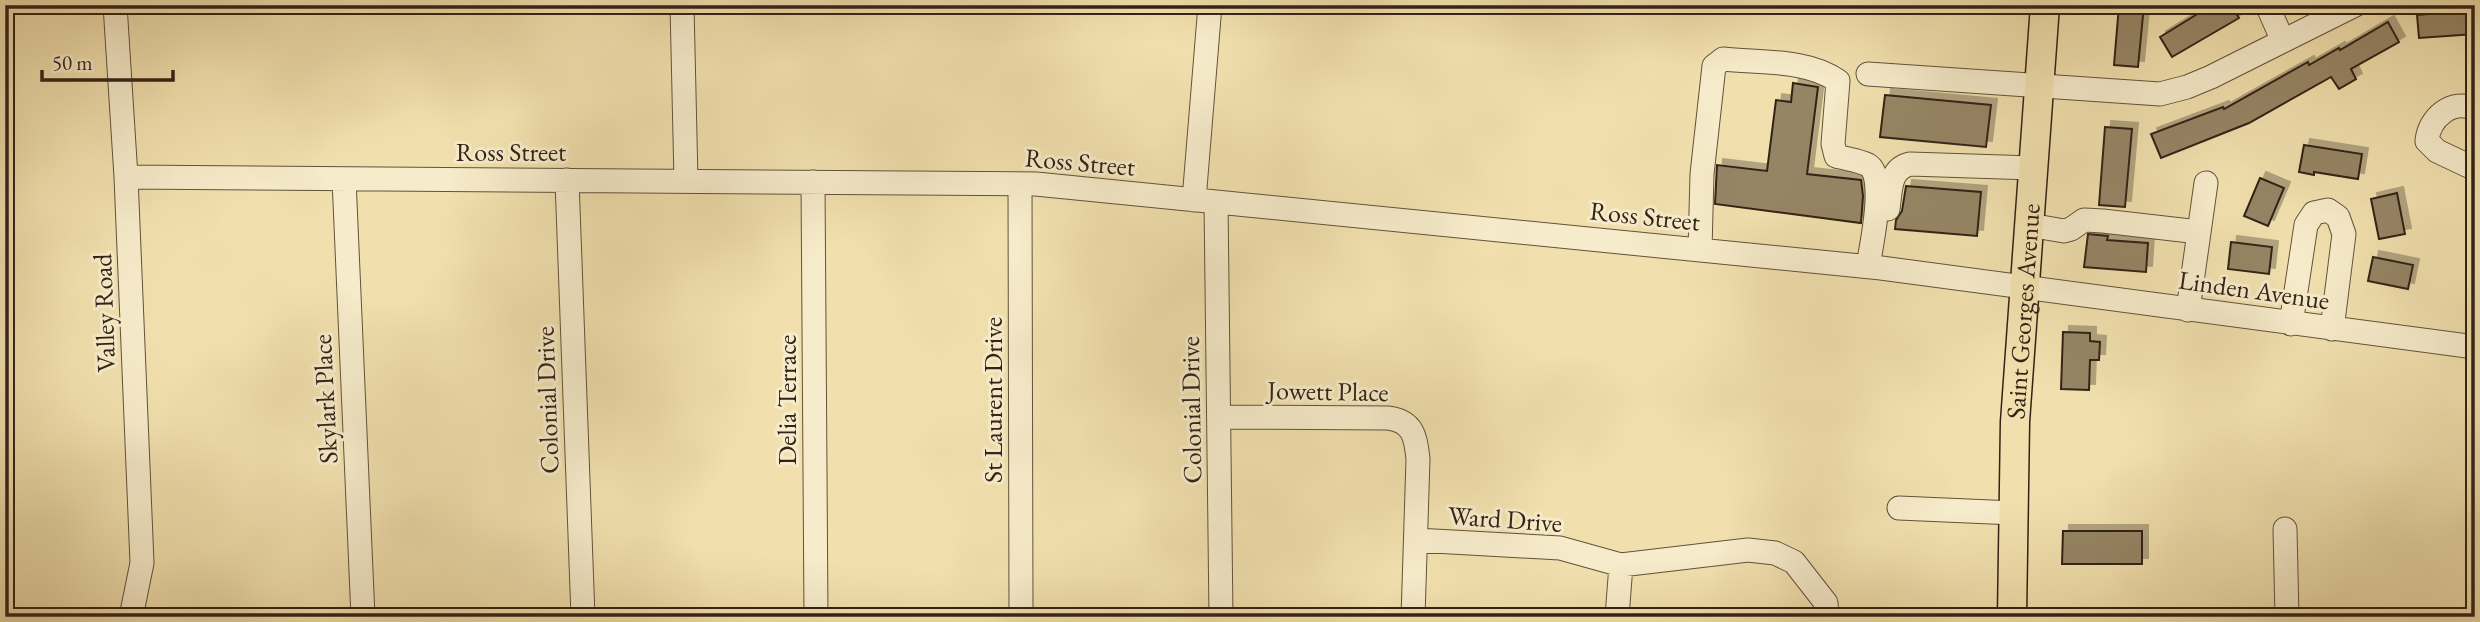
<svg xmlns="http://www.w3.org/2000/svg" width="2480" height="622" viewBox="0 0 2480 622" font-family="'EB Garamond',serif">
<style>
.building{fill:#968565;stroke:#332215;stroke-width:2;filter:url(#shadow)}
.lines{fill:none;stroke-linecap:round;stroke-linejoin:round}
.minor-casing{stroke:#62523b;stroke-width:25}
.major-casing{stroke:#332215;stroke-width:31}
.minor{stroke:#f6ebca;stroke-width:23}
.major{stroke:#f1e0ae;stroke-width:28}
.labels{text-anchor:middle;stroke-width:6;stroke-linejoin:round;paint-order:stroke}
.street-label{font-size:26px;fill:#332215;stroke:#f6ebca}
</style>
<defs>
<filter id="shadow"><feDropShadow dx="6" dy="-6" stdDeviation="0" flood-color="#0004"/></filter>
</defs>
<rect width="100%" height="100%" fill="#f1e0ae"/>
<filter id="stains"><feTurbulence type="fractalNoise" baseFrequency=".00286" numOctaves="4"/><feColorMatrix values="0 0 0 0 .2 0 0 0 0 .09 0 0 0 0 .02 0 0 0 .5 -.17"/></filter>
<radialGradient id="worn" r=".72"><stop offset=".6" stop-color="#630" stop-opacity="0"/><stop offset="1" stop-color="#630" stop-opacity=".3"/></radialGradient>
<!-- building -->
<path class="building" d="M 2119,5 L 2144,5 L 2138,67 L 2114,65 Z
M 2212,5 L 2231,5 L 2239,18 L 2172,57 L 2160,37 Z
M 2475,10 L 2475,34 L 2419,38 L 2417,15 Z
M 2388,22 L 2399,42 L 2351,69 L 2356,79 L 2339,89 L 2331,77 L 2249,123 L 2161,158 L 2151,134 L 2223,107 L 2224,109 L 2308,62 L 2309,65 L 2339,48 L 2340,50 Z
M 1793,83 L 1818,87 L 1807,174 L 1861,180 L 1863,196 L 1861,223 L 1715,204 L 1717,165 L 1767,171 L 1776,100 L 1791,102 Z
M 1885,95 L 1991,105 L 1986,147 L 1880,137 Z
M 2105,127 L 2132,129 L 2125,207 L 2099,205 Z
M 2304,145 L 2362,154 L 2358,179 L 2314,172 L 2314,175 L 2299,172 Z
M 2260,178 L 2284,188 L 2268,226 L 2244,216 Z
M 1906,186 L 1981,192 L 1977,236 L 1895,229 L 1896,220 L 1902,211 Z
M 2397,193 L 2405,234 L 2379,239 L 2371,199 Z
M 2088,234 L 2108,236 L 2107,240 L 2148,243 L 2146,272 L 2084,267 Z
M 2231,242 L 2272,247 L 2269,274 L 2228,269 Z
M 2373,257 L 2413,265 L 2408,289 L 2368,281 Z
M 2063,332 L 2090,333 L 2090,341 L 2100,342 L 2099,360 L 2090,360 L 2089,390 L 2061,389 Z
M 2063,531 L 2142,531 L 2142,564 L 2062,564 Z"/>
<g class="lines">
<defs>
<path id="minor" d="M 115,5 L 126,177 L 142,563 L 131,617
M 682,5 L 686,181
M 2267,5 L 2283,41
M 1868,74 L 2160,94 L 2187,87 L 2211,77 L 2355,5
M 2475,109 C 2452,98 2429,118 2427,141 L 2437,151 L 2475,169
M 126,177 L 1036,184 L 1881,268 L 2475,347
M 344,179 L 363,617
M 567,180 L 583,617
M 813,182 L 816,617
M 1020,184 L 1021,617
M 1194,200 L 1210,5
M 1216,202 L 1221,617
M 1888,209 C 1891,190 1889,169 1910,164 L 2033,168
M 2029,225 L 2064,231 L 2071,229 L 2084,220 L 2103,221 L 2199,232
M 1700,250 L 1702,174 L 1714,66 L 1723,59 C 1760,63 1807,59 1838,81 L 1833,144 L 1836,156 C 1846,159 1859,160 1868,165 C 1887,175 1871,247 1868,266
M 2188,310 L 2206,183
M 2291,324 L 2306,225 L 2314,213 L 2328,210 L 2338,217 L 2344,234 L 2332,329
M 1219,417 L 1388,418 C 1413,421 1416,437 1418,459 L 1413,617
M 1899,508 L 2014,513
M 2285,529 L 2287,617
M 1416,540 L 1560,548 L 1621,565 L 1748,550 L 1775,553 L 1794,562 L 1826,603 L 1827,617
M 1617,617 L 1621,565"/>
<g id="major">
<path id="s1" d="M 2012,617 L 2015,422 L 2045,5"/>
</g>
</defs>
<!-- minor casing -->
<use href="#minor" class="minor-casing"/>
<!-- major casing -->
<use href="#major" class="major-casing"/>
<!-- minor -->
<use href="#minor" class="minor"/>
<!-- major -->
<use href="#major" class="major"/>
</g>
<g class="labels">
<!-- street labels -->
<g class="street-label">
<text x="511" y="161">Ross Street</text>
<text transform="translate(1080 162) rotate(5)" y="9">Ross Street</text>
<text transform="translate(1645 216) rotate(6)" y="9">Ross Street</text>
<text transform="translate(2254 290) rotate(8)" y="9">Linden Avenue</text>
<text dy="9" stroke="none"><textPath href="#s1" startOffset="306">Saint Georges Avenue</textPath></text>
<text transform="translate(104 313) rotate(-92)" y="9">Valley Road</text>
<text transform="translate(1328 391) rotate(1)" y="9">Jowett Place</text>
<text transform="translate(325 399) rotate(-93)" y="9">Skylark Place</text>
<text transform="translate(547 400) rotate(-92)" y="9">Colonial Drive</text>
<text transform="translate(787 400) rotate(-90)" y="9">Delia Terrace</text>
<text transform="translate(993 400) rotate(-90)" y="9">St Laurent Drive</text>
<text transform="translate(1191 410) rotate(-91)" y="9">Colonial Drive</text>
<text transform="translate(1505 519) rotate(4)" y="9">Ward Drive</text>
</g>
</g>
<!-- margin -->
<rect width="2480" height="622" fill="none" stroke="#f1e0ae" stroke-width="28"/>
<rect x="7" y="7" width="2466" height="608" fill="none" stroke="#332215" stroke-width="3.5"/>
<rect x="14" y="14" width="2452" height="594" fill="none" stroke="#332215" stroke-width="2"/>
<!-- scale -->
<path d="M42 70v10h131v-10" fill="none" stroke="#332215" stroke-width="3.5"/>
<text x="52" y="70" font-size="21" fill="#332215" stroke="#f6ebca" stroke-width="5" paint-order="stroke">50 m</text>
<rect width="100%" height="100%" filter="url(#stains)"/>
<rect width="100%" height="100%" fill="url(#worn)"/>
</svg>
